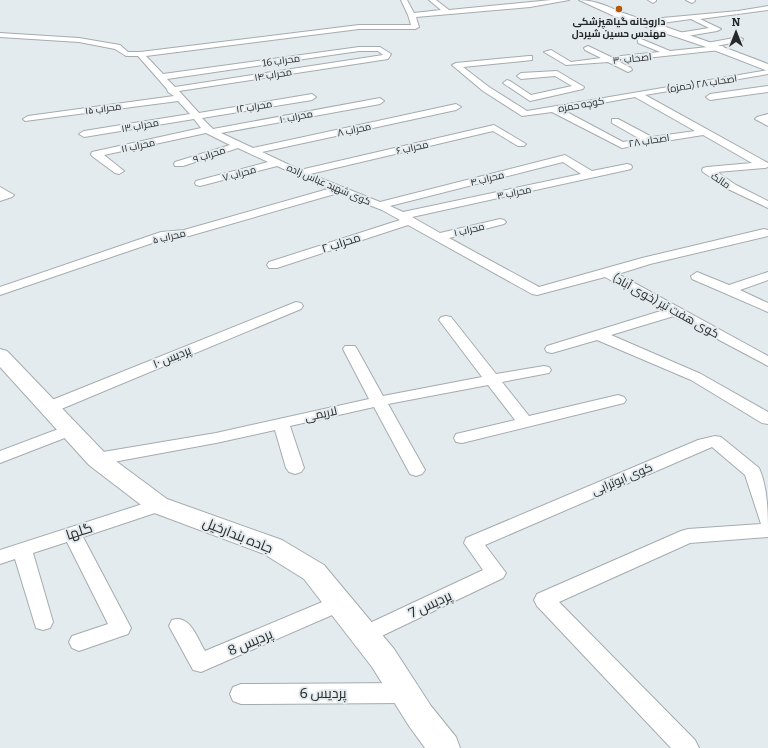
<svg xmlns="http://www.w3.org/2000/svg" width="768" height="748" viewBox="0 0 768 748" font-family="Bitter,Cairo,serif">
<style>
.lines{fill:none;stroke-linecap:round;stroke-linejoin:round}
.street-casing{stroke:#a5abae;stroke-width:2}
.secondary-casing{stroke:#a5abae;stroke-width:2}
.street{fill:#fff;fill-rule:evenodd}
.secondary{fill:#fff;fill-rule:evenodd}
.poi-dot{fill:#b65809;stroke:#e4ebee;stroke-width:1.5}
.labels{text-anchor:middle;stroke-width:4;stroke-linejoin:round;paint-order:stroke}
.far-poi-label{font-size:10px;font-weight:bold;fill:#26292a;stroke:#e4ebee}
.far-street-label{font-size:10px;fill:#26292a;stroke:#e4ebee}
.street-label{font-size:12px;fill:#26292a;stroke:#e4ebee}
.near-street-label{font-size:14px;fill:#26292a;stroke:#e4ebee}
</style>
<rect width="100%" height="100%" fill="#e4ebee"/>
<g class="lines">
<defs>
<path id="street" d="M 401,0 L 407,0 L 414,13 L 441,10 L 429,0 L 436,0 L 449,10 L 551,0 L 569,0 L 530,7 L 416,17 L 419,27 L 415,29 L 359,29 L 146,56 L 163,74 L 359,47 L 380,47 L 391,54 L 388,59 L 375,61 L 179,91 L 199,113 L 312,94 L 316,97 L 312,100 L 202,118 L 213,129 L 380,98 L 384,101 L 380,104 L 221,133 L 253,148 L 456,104 L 461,107 L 456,110 L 262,152 L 300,170 L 494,125 L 526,144 L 524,146 L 518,146 L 493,131 L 310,174 L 380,202 L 565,155 L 592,171 L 627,164 L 631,165 L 632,167 L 631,169 L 627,170 L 412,217 L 440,233 L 500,219 L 504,220 L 506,222 L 504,224 L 449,238 L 539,287 L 642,258 L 764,229 L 768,230 L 768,236 L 650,264 L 618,274 L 768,356 L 768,366 L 674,316 L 611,335 L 701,374 L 768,412 L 768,424 L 762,423 L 691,380 L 597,340 L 552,353 L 547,352 L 545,349 L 547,346 L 664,310 L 605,277 L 537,295 L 532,294 L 408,225 L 277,268 L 269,268 L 267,265 L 269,262 L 400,220 L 382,210 L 338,193 L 189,236 L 167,238 L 0,295 L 0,287 L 161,232 L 184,230 L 328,189 L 277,166 L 200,186 L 196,185 L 195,183 L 196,181 L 268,162 L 238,148 L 183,166 L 175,166 L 174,164 L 175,162 L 230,145 L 206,133 L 104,155 L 124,171 L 119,174 L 115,173 L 92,156 L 91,154 L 92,152 L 201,128 L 194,119 L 84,137 L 79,134 L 84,131 L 190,114 L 178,101 L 25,121 L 23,119 L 28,116 L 174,96 L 168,92 L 167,89 L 138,56 L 126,56 L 115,49 L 79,42 L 0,37 L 0,33 L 79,38 L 120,45 L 128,52 L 140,52 L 359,25 L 411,25 L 408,15 ZM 359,51 L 378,51 L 383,55 L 175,87 L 167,79 ZM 563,162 L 581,174 L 403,212 L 390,206 Z
M 648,0 L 656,0 L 656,1 L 653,3 Z
M 686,0 L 695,0 L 695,1 L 692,3 Z
M 768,6 L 768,10 L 700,19 L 721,29 L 717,31 L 681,37 L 678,37 L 678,33 L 709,28 L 691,19 L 647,25 L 643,23 L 662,18 L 738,11 Z
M 739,37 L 743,39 L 742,41 L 716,46 L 723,46 L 724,48 L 720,50 L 618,61 L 631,68 L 632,70 L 628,72 L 608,62 L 566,65 L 544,52 L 551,50 L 571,62 L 601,58 L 585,50 L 584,48 L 588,46 L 611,57 L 660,52 L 638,43 L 638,39 L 641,39 L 670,51 L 708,47 L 706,45 L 707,43 Z
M 529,56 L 532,56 L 532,60 L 463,67 L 489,87 L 527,111 L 768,70 L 768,74 L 645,95 L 768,163 L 768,167 L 765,168 L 717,172 L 736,185 L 768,201 L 768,208 L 728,189 L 703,172 L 702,170 L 703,168 L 707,167 L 752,163 L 703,135 L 622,148 L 552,112 L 522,116 L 483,91 L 452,65 L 456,63 ZM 635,97 L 695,131 L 652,137 L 618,119 L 612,119 L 612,123 L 640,139 L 623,142 L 563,110 Z
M 557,71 L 584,87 L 583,89 L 530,101 L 503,83 L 507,80 L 510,81 L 531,95 L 572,86 L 555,76 L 521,79 L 517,76 L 521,73 Z
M 768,86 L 768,92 L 710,100 L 706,97 L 710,94 Z
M 768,114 L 768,126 L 755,119 L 757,117 Z
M 0,187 L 14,195 L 12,197 L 0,201 Z
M 697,272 L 729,285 L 768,272 L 768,280 L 740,290 L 768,303 L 768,312 L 692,279 L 691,276 Z
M 296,302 L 301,303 L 303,306 L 301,309 L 54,412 L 48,413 L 42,412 L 40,408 L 42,404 Z
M 446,316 L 451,317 L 496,374 L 544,366 L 549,367 L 551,370 L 549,373 L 502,382 L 529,416 L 618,395 L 624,397 L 626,400 L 624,403 L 462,443 L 456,442 L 454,438 L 456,434 L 515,420 L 488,385 L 388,404 L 425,470 L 422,474 L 416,476 L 410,474 L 374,407 L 290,426 L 304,468 L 301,472 L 295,474 L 289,472 L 286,468 L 275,430 L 216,443 L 97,465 L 91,463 L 89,459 L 91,455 L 97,453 L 216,433 L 369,399 L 343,349 L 345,346 L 355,346 L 357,349 L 383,396 L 482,377 L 439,320 L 441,317 Z
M 69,425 L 75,426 L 77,430 L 75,434 L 0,463 L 0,451 Z
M 715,436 L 721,437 L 759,468 C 768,488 768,514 768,537 L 690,543 L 559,602 L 695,740 L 699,748 L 671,748 L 537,606 L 534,600 L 537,594 L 681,531 L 688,529 L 761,524 L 745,475 L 712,447 L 485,545 L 506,573 L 503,578 L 371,641 L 364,644 L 357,641 L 354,635 L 357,629 L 483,570 L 464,543 L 466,538 L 698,440 Z
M 158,499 L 164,500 L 167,505 L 164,510 L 83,537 L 131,628 L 128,634 L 79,651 L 72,648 L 69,642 L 72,636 L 108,624 L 67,542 L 33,553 L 53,622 L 50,628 L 43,630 L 36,628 L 15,559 L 0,564 L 0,550 Z
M 339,595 L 346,597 L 349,603 L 346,609 L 201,672 L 193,670 L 169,626 L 172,620 C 190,614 197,638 205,651 Z
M 405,683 L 413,686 L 416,693 L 413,700 L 405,703 L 241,704 L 233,701 L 230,694 L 233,687 L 241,684 Z"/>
<path id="secondary" d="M 579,0 C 597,0 612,9 629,15 C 676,30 722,46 768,64 L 768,71 L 706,47 L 614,16 Z
M 0,349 L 7,351 L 105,453 L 167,499 L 282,540 L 324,565 L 394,649 L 431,706 L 456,737 L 460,748 L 425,748 L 409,726 L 372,667 L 304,579 L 264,554 L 149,511 L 89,465 L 0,367 Z"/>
</defs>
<!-- street casing -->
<use href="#street" class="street-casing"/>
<!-- secondary casing -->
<use href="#secondary" class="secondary-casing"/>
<!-- street -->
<use href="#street" class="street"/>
<!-- secondary -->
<use href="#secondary" class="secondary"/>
</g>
<!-- markers -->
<circle class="poi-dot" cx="619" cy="9" r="4"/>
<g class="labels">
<!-- far-poi labels -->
<g class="far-poi-label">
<text x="619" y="25">داروخانه گیاهپزشکی<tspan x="619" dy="12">مهندس حسین شیردل</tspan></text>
</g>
<!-- far-street labels -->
<g class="far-street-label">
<text transform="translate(632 58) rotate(-6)" y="4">اصحاب ۳۰</text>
<text transform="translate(281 60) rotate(-8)" y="4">محراب 16</text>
<text transform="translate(273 74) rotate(-9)" y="4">محراب ۱۴</text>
<text transform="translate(702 83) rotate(-9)" y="4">اصحاب ۲۸ (حمزه)</text>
<text transform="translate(581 104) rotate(-10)" y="4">کوچه حمزه</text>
<text transform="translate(254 106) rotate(-9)" y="4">محراب ۱۲</text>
<text transform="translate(103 108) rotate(-8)" y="4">محراب ۱۵</text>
<text transform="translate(296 116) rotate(-11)" y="4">محراب ۱۰</text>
<text transform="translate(140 125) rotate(-10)" y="4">محراب ۱۳</text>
<text transform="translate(354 129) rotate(-12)" y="4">محراب ۸</text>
<text transform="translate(649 140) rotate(-9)" y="4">اصحاب ۲۸</text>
<text transform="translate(138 145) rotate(-12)" y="4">محراب ۱۱</text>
<text transform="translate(412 147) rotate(-13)" y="4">محراب ۶</text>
<text transform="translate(209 154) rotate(-18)" y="4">محراب ۹</text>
<text transform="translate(239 173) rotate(-15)" y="4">محراب ۷</text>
<text transform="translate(487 178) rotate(-14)" y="4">محراب ۴</text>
<text transform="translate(721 180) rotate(33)" y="4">مالک</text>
<text transform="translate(329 184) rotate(23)" y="4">کوی شهید عباس زاده</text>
<text transform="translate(514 192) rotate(-12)" y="4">محراب ۳</text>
<text transform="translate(469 229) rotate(-13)" y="4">محراب ۱</text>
<text transform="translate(169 236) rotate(-13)" y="4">محراب ۵</text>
</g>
<!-- street labels -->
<g class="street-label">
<text transform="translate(341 243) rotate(-18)" y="4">محراب ۲</text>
<text transform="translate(666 306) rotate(29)" y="4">کوی هفت تیر (خوی آباد)</text>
<text transform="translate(172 357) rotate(-22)" y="4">پردیس ۱۰</text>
<text transform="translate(321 414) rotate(-12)" y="4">لاریمی</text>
<text transform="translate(622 479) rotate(-23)" y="4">کوی ابوترابی</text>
</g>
<!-- near-street labels -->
<g class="near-street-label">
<text transform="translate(79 531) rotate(-18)" y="5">گلها</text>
<text transform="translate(238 535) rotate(22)" y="5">جاده بندارخیل</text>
<text transform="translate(430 604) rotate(-25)" y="5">پردیس 7</text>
<text transform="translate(250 642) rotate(-23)" y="5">پردیس 8</text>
<text x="323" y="698">پردیس 6</text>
</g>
</g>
<!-- north arrow -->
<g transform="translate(736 32)" stroke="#e4ebee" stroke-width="3" paint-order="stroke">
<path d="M0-3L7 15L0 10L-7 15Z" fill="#26292a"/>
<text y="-6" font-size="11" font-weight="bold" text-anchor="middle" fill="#26292a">N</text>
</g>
</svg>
